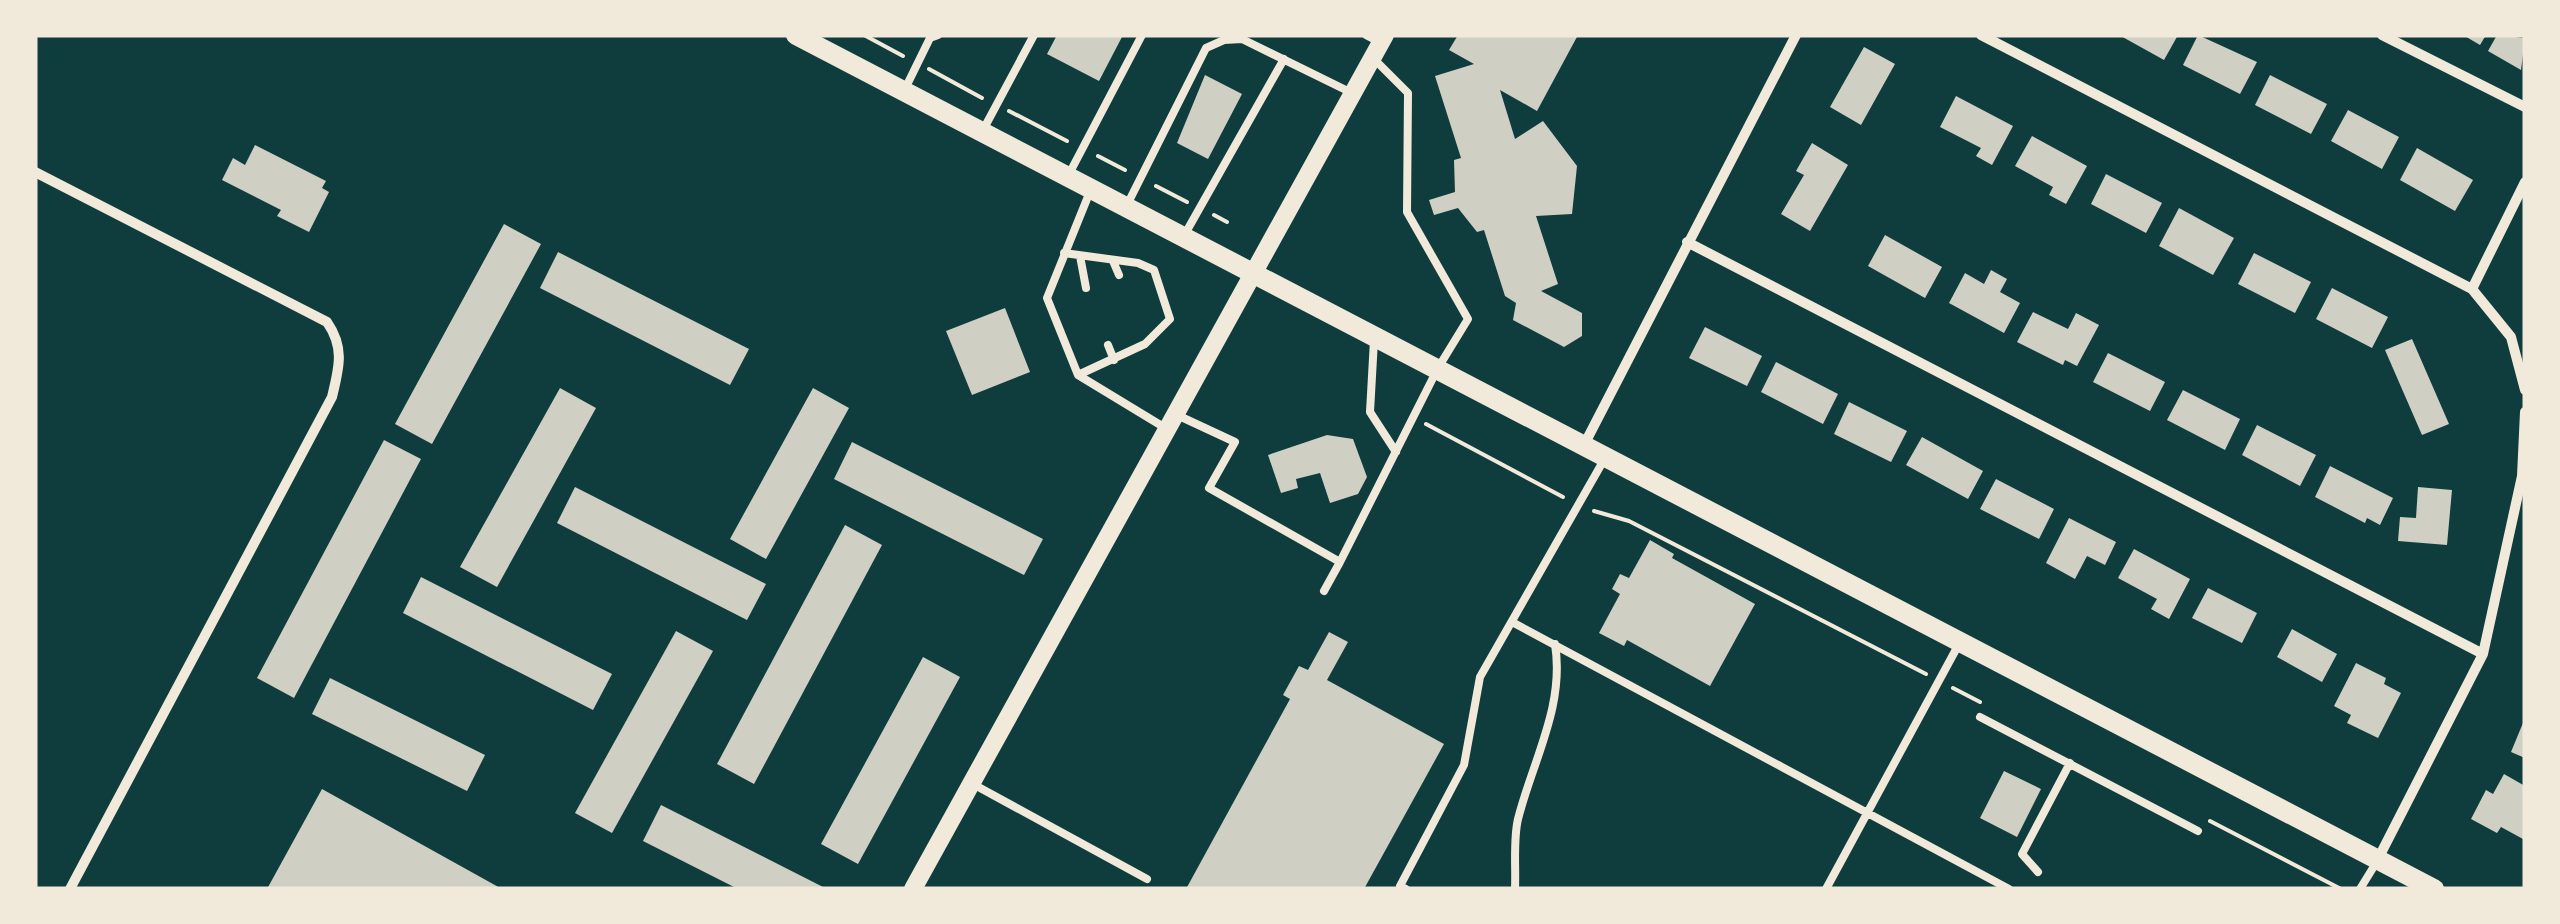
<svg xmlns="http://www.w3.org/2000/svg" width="2560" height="924" viewBox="0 0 2560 924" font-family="Helvetica,sans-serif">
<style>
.building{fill:#cfcfc3}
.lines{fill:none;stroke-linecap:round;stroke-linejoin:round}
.path{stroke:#f1e9da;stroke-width:4}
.service{stroke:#f1e9da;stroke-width:8}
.minor{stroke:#f1e9da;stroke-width:10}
.tertiary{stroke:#f1e9da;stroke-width:18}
.secondary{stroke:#f1e9da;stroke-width:20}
</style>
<rect width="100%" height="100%" fill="#0f3d3e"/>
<!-- building -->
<path class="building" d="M 1057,35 L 1123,35 L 1099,81 L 1047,54 Z
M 1458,35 L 1578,35 L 1537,111 L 1500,90 L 1515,139 L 1543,121 L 1577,166 L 1572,214 L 1536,216 L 1558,284 L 1541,291 L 1582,313 L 1582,336 L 1564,347 L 1513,320 L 1516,303 L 1505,296 L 1484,230 L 1477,232 L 1458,208 L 1434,215 L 1429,200 L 1455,192 L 1454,160 L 1461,158 L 1435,76 L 1474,64 L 1449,50 Z
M 2119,35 L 2178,35 L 2164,60 Z
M 2198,35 L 2257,62 L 2240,94 L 2183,65 Z
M 2463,35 L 2486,35 L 2480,45 Z
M 2497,35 L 2525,38 L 2521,70 L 2488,51 Z
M 1864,47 L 1895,64 L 1861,125 L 1830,107 Z
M 1205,75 L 1242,94 L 1208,159 L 1177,143 Z
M 2270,75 L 2327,104 L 2311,134 L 2255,105 Z
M 1956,96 L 2013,126 L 1992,165 L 1976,156 L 1981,148 L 1940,127 Z
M 2348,110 L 2399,137 L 2382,169 L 2331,141 Z
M 2032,136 L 2087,166 L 2066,204 L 2049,195 L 2053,187 L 2015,166 Z
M 1812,143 L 1848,165 L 1810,231 L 1781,214 L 1804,175 L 1796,171 Z
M 255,145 L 326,181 L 322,188 L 329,192 L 309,232 L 277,216 L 281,210 L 222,180 L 233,158 L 245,165 Z
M 2417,148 L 2473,180 L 2455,211 L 2400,180 Z
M 2106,174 L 2162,203 L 2146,233 L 2091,204 Z
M 2179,208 L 2234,238 L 2213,275 L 2159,246 Z
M 504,224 L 541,244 L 432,444 L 395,424 Z
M 1885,235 L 1942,267 L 1925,298 L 1868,266 Z
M 558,252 L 749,349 L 730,385 L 540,288 Z
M 2254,253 L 2311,282 L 2295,313 L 2238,284 Z
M 1991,270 L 2007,279 L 2000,292 L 2020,303 L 2004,333 L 1949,303 L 1965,273 L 1984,284 Z
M 2332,288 L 2388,317 L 2372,348 L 2316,319 Z
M 1005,308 L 1030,372 L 972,395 L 946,331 Z
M 2033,312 L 2068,329 L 2076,313 L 2099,325 L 2077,366 L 2065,360 L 2063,365 L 2017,342 Z
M 1705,327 L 1762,356 L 1747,386 L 1689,358 Z
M 2412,339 L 2449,424 L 2422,435 L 2385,350 Z
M 2108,353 L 2165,382 L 2150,411 L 2093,382 Z
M 1776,362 L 1838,394 L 1823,424 L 1761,392 Z
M 560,388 L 596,408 L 497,587 L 460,567 Z
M 813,388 L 849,408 L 766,559 L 730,539 Z
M 2183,390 L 2240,419 L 2225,450 L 2167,420 Z
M 1849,402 L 1907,431 L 1891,462 L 1834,434 Z
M 2257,425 L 2316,455 L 2300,486 L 2242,455 Z
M 1327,435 L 1353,439 L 1367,477 L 1358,494 L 1330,503 L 1320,473 L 1296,479 L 1298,488 L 1281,493 L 1268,455 Z
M 1922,437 L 1983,471 L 1968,499 L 1906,465 Z
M 384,440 L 421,459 L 294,698 L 257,678 Z
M 852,442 L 1043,539 L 1024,575 L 834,479 Z
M 2330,466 L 2393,498 L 2380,525 L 2367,518 L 2365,523 L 2315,497 Z
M 1996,479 L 2054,509 L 2039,539 L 1980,509 Z
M 575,487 L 766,584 L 747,620 L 557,523 Z
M 2418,487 L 2452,490 L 2447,545 L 2398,541 L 2400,517 L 2416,518 Z
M 2069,518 L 2116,542 L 2105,565 L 2087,556 L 2075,579 L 2046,563 Z
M 845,525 L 882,545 L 754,784 L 717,764 Z
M 1650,540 L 1674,554 L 1672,558 L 1755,604 L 1710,686 L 1627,640 L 1624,646 L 1599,633 L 1620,594 L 1612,589 L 1620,574 L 1629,578 Z
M 2134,549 L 2190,579 L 2169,619 L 2151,609 L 2157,599 L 2118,578 Z
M 421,577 L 612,674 L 593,710 L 403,613 Z
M 2208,588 L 2257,613 L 2242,643 L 2192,618 Z
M 2292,629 L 2337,654 L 2322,682 L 2277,657 Z
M 676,631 L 713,651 L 612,833 L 575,813 Z
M 1329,632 L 1348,642 L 1327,680 L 1444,744 L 1364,889 L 1186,889 L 1290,699 L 1283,695 L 1299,666 L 1308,670 Z
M 923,657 L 960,677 L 858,864 L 821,844 Z
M 2356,663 L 2386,678 L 2384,684 L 2401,693 L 2378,738 L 2347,723 L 2351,715 L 2334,706 Z
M 330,678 L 485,755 L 467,791 L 312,714 Z
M 2525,718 L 2525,758 L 2511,752 Z
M 2004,771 L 2041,789 L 2017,837 L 1980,818 Z
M 2504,774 L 2525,786 L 2523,839 L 2501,827 L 2497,833 L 2471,819 L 2486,790 L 2493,794 Z
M 322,789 L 502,889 L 267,889 Z
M 661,805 L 827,889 L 738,889 L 643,841 Z"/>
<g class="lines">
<!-- path -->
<path class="path" d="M 864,35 L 903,56
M 929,69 L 982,98
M 1009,111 L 1067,141
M 1098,156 L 1125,170
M 1156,186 L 1187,202
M 1214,215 L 1227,222
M 1426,424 L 1563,497
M 1594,511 L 1629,521 L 1926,674
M 1953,688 L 1980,702
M 2210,821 L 2341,889"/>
<!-- service -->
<path class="service" d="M 1366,35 L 1381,43
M 904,91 L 930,38 L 938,35
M 982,132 L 1034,35
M 1068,176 L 1142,35
M 1091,189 L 1047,298 L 1078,375 L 1167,429
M 1126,207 L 1206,48 L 1224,40 L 1242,39 L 1352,93
M 1185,234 L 1284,59
M 1064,253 L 1138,263 L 1154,270 L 1170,319 L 1145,344 L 1078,375
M 1080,256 L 1086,288
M 1113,261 L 1119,275
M 1374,340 L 1370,412 L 1396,452
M 1108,345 L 1114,360
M 1177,415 L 1235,442 L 1209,488 L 1340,562 L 1324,591
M 1340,562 L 1438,368 L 1468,319 L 1407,212 L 1408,93 L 1373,58
M 1512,622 L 2009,889
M 1980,717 L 2198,831
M 971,783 L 1147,879
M 2038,872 L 2022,854 L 2070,763
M 1406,889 L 1400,886 L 1464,765 L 1480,677 L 1605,458
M 1515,889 C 1516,867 1513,840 1518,819 C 1533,760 1565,706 1555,644
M 1826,889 L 1960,642
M 2360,889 L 2376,863"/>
<!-- minor -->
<path class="minor" d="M 1981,35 L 2472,289 L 2511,337 L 2525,390
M 2382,35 L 2525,107
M 35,172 L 327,322 C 345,348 339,368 332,397 L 70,889
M 1687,242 L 2483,654
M 2472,289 L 2525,182
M 1584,445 L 1796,35
M 2378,859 L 2483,654 L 2522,476 L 2525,412"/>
<!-- tertiary -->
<path class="tertiary" d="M 913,889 L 1385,35"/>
<!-- secondary -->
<path class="secondary" d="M 796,35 L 2434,889"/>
</g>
<!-- border -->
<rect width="2560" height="924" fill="none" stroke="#f1e9da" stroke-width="75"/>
</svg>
